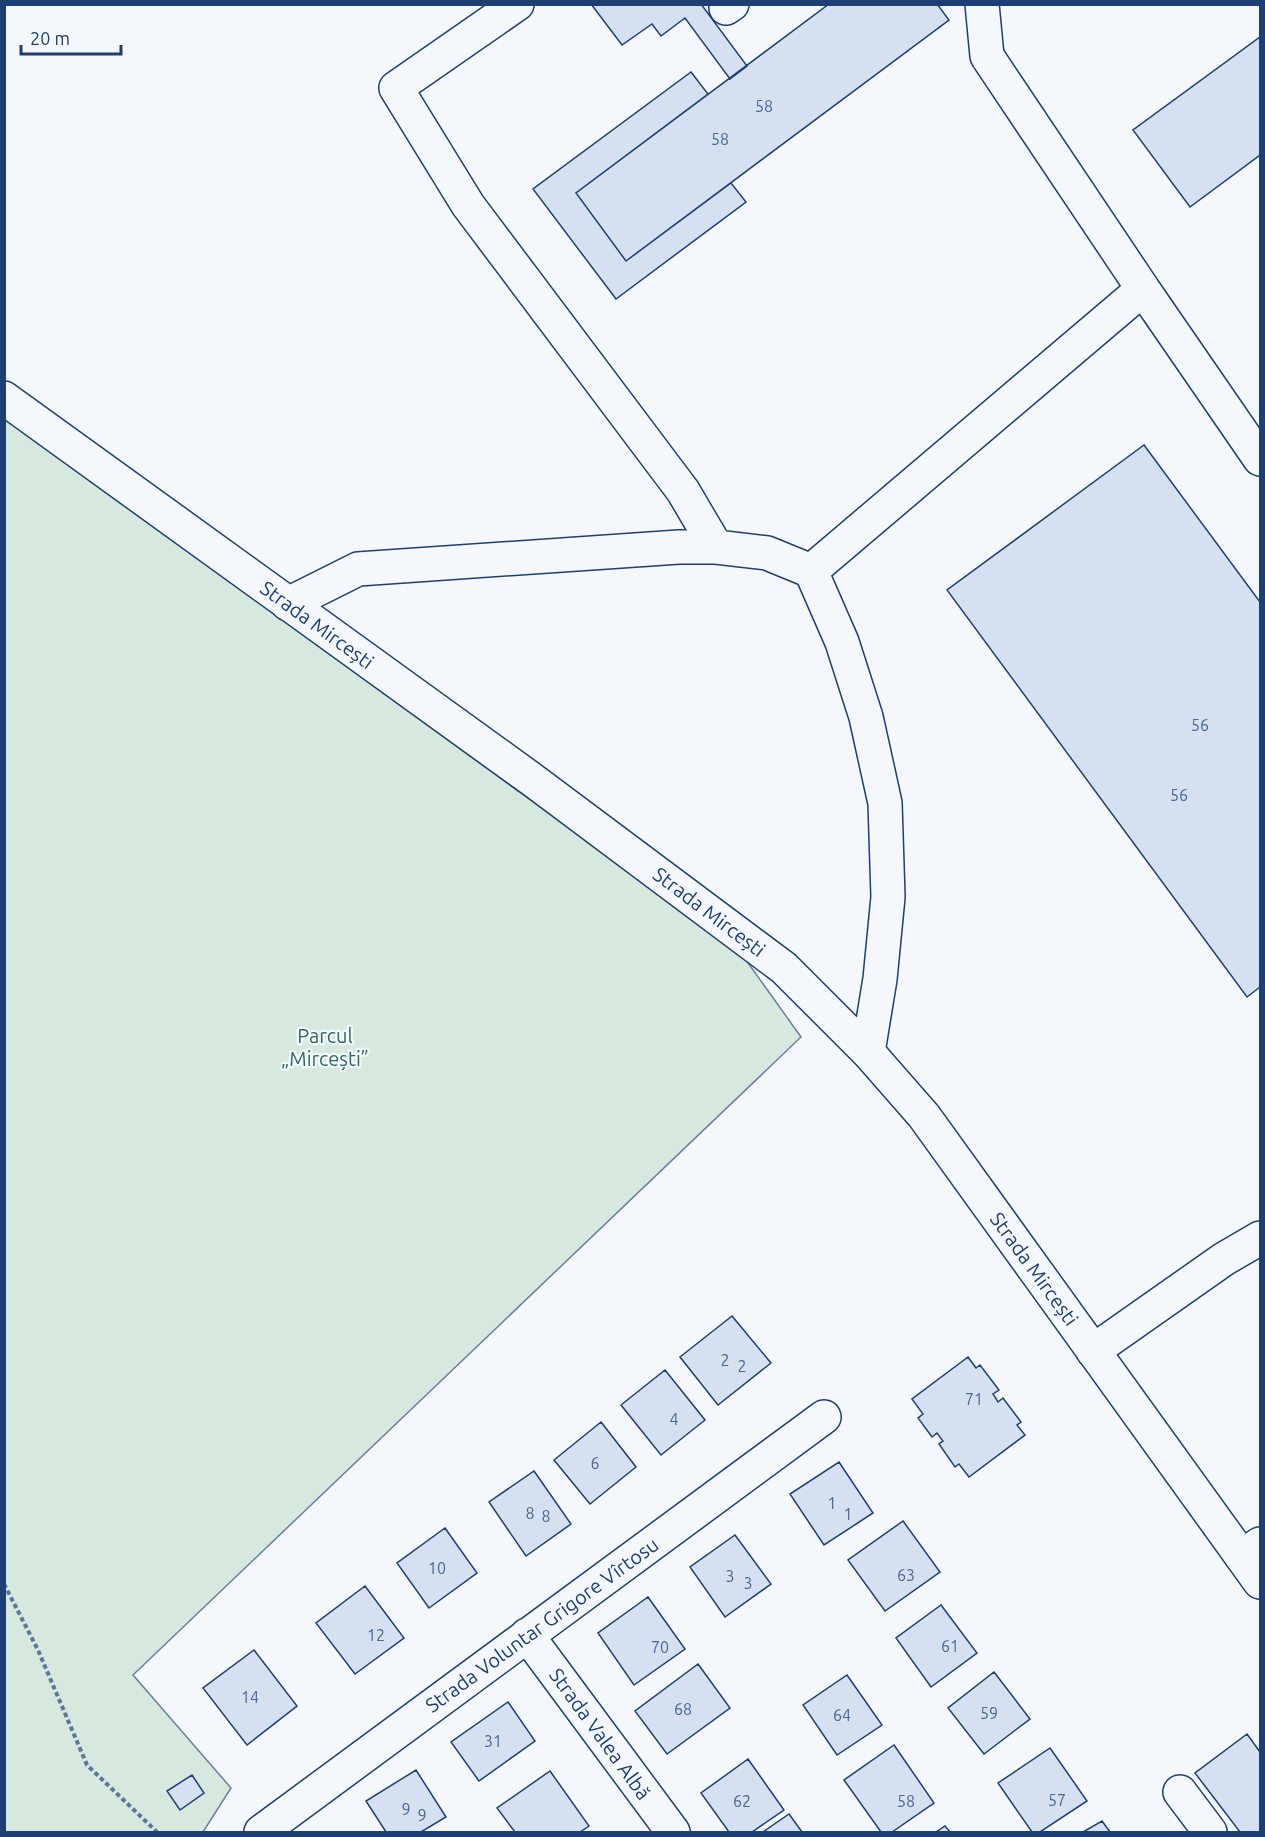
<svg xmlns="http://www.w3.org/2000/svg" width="1265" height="1837" viewBox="0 0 1265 1837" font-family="Ubuntu,sans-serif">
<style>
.green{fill:#d7e8df;stroke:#687fa3;stroke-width:1.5}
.building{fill:#d5e0f0;stroke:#1d3f73;stroke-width:1.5}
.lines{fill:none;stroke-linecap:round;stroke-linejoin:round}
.minor-casing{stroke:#1d3f73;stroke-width:36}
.major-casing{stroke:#1d3f73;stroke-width:36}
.path{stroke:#5e769c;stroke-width:4;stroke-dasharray:4.5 3;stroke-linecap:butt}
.minor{stroke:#f4f7fb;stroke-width:33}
.major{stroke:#f4f7fb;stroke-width:33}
.labels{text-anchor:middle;stroke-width:4.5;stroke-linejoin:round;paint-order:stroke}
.number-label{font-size:16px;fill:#4b6792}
.street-label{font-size:20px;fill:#1d3f73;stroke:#f4f7fb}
.park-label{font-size:20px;fill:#2c6c60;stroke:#f4f7fb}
</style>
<rect width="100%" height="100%" fill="#f4f7fb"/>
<!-- green -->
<path class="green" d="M 4,417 L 741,953 L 801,1037 L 133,1675 L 231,1788 L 203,1832 L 5,1832 Z"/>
<!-- building -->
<path class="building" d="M 591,4 L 701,4 L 747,66 L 730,79 L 685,18 L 661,36 L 652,24 L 622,45 Z
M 829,4 L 937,4 L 949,20 L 626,261 L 576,193 Z
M 1260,37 L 1260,155 L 1190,207 L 1133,130 Z
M 691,72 L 708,94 L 576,193 L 626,261 L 731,183 L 746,202 L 616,299 L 533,189 Z
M 1144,445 L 1260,602 L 1260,987 L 1247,997 L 947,590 Z
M 732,1316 L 771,1363 L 718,1405 L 680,1357 Z
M 968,1357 L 976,1368 L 980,1365 L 999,1390 L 993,1394 L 998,1402 L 1003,1398 L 1021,1422 L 1017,1425 L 1025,1435 L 969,1477 L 959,1464 L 955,1467 L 939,1444 L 943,1441 L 937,1433 L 932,1437 L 918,1418 L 923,1414 L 912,1399 Z
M 665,1370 L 705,1420 L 661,1455 L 621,1405 Z
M 601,1422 L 636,1467 L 590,1504 L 554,1460 Z
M 839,1462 L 873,1513 L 824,1545 L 790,1494 Z
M 534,1471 L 571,1524 L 526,1556 L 489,1502 Z
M 903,1521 L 940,1572 L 885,1611 L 848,1560 Z
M 445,1528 L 477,1573 L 429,1608 L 397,1563 Z
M 735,1535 L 771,1584 L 725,1617 L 690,1567 Z
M 365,1586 L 404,1638 L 355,1674 L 316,1623 Z
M 648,1597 L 685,1649 L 634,1685 L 598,1633 Z
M 941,1605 L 977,1653 L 931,1687 L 896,1638 Z
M 254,1650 L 297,1706 L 247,1745 L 203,1688 Z
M 698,1664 L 730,1708 L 667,1754 L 635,1711 Z
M 994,1672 L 1030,1719 L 984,1754 L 948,1708 Z
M 847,1675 L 882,1725 L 837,1755 L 803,1705 Z
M 508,1702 L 535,1741 L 479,1781 L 451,1742 Z
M 1247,1734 L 1260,1752 L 1260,1832 L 1240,1832 L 1195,1773 Z
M 894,1745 L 934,1803 L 892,1832 L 881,1832 L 844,1780 Z
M 1050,1748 L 1087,1801 L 1040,1832 L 1032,1832 L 998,1783 Z
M 748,1759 L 784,1810 L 752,1832 L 729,1832 L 701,1793 Z
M 416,1770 L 446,1817 L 421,1832 L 386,1832 L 366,1801 Z
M 550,1771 L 589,1826 L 580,1832 L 515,1832 L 497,1808 Z
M 192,1775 L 204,1793 L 180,1810 L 167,1791 Z
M 789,1814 L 802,1832 L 763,1832 Z
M 1102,1821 L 1110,1832 L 1083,1832 Z
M 945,1826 L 950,1832 L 936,1832 Z"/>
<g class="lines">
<defs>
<path id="minor" d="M 517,4 L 396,88 L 468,205 L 683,491 L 716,547
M 726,8 L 732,4
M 1143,289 L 1260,459
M 811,571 L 1143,289 L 987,56 L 982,4
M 288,604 L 358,569 L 679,547 L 716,547 L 767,553 L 811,571 L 842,642 L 866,717 L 885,803 L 888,897 L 880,979 L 868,1052
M 1093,1351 L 1224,1259 L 1260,1238
M 1242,1557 L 1260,1544
M 527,1635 L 673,1832
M 1180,1792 L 1210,1832
M 261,1832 L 824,1417"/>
<path id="major" d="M 4,398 L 534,781 L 784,968 L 868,1052 L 924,1116 L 1260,1582"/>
</defs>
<!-- minor casing -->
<use href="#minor" class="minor-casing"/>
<!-- major casing -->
<use href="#major" class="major-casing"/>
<!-- path -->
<path class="path" d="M 4,1584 L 38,1650 L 87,1765 L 157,1832"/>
<!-- minor -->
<use href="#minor" class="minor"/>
<!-- major -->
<use href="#major" class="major"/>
</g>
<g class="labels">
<!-- number labels -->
<g class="number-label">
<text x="764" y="112">58</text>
<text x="720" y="145">58</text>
<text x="1200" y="731">56</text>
<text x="1179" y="801">56</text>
<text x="725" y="1366">2</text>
<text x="742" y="1372">2</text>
<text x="974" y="1405">71</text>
<text x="674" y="1425">4</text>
<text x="595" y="1469">6</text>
<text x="832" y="1509">1</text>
<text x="530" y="1519">8</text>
<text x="848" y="1520">1</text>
<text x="546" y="1522">8</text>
<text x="437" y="1574">10</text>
<text x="906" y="1581">63</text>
<text x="730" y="1582">3</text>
<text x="748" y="1589">3</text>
<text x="376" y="1641">12</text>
<text x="950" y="1652">61</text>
<text x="660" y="1653">70</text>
<text x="250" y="1703">14</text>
<text x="683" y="1715">68</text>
<text x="989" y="1719">59</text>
<text x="842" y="1721">64</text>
<text x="493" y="1747">31</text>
<text x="1057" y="1806">57</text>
<text x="742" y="1807">62</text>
<text x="906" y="1807">58</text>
<text x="406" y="1815">9</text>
<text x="422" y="1821">9</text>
</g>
<!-- street labels -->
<g class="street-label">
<text transform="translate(317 625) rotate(36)" y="7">Strada Mircești</text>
<text transform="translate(709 912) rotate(37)" y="7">Strada Mircești</text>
<text transform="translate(1034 1269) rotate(54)" y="7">Strada Mircești</text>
<text transform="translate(542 1625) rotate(-36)" y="7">Strada Voluntar Grigore Vîrtosu</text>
<text transform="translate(600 1734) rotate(54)" y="7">Strada Valea Albă</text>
</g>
<!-- park labels -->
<g class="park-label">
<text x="325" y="1043">Parcul<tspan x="325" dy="23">„Mircești”</tspan></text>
</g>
</g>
<!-- border -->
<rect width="1265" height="1837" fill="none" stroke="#1d3f73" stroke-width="12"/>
<!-- scale -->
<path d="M21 45v9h100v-9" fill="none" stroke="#1d3f73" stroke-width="3"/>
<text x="30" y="45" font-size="18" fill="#1d3f73" stroke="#f4f7fb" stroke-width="4.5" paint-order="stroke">20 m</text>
</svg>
